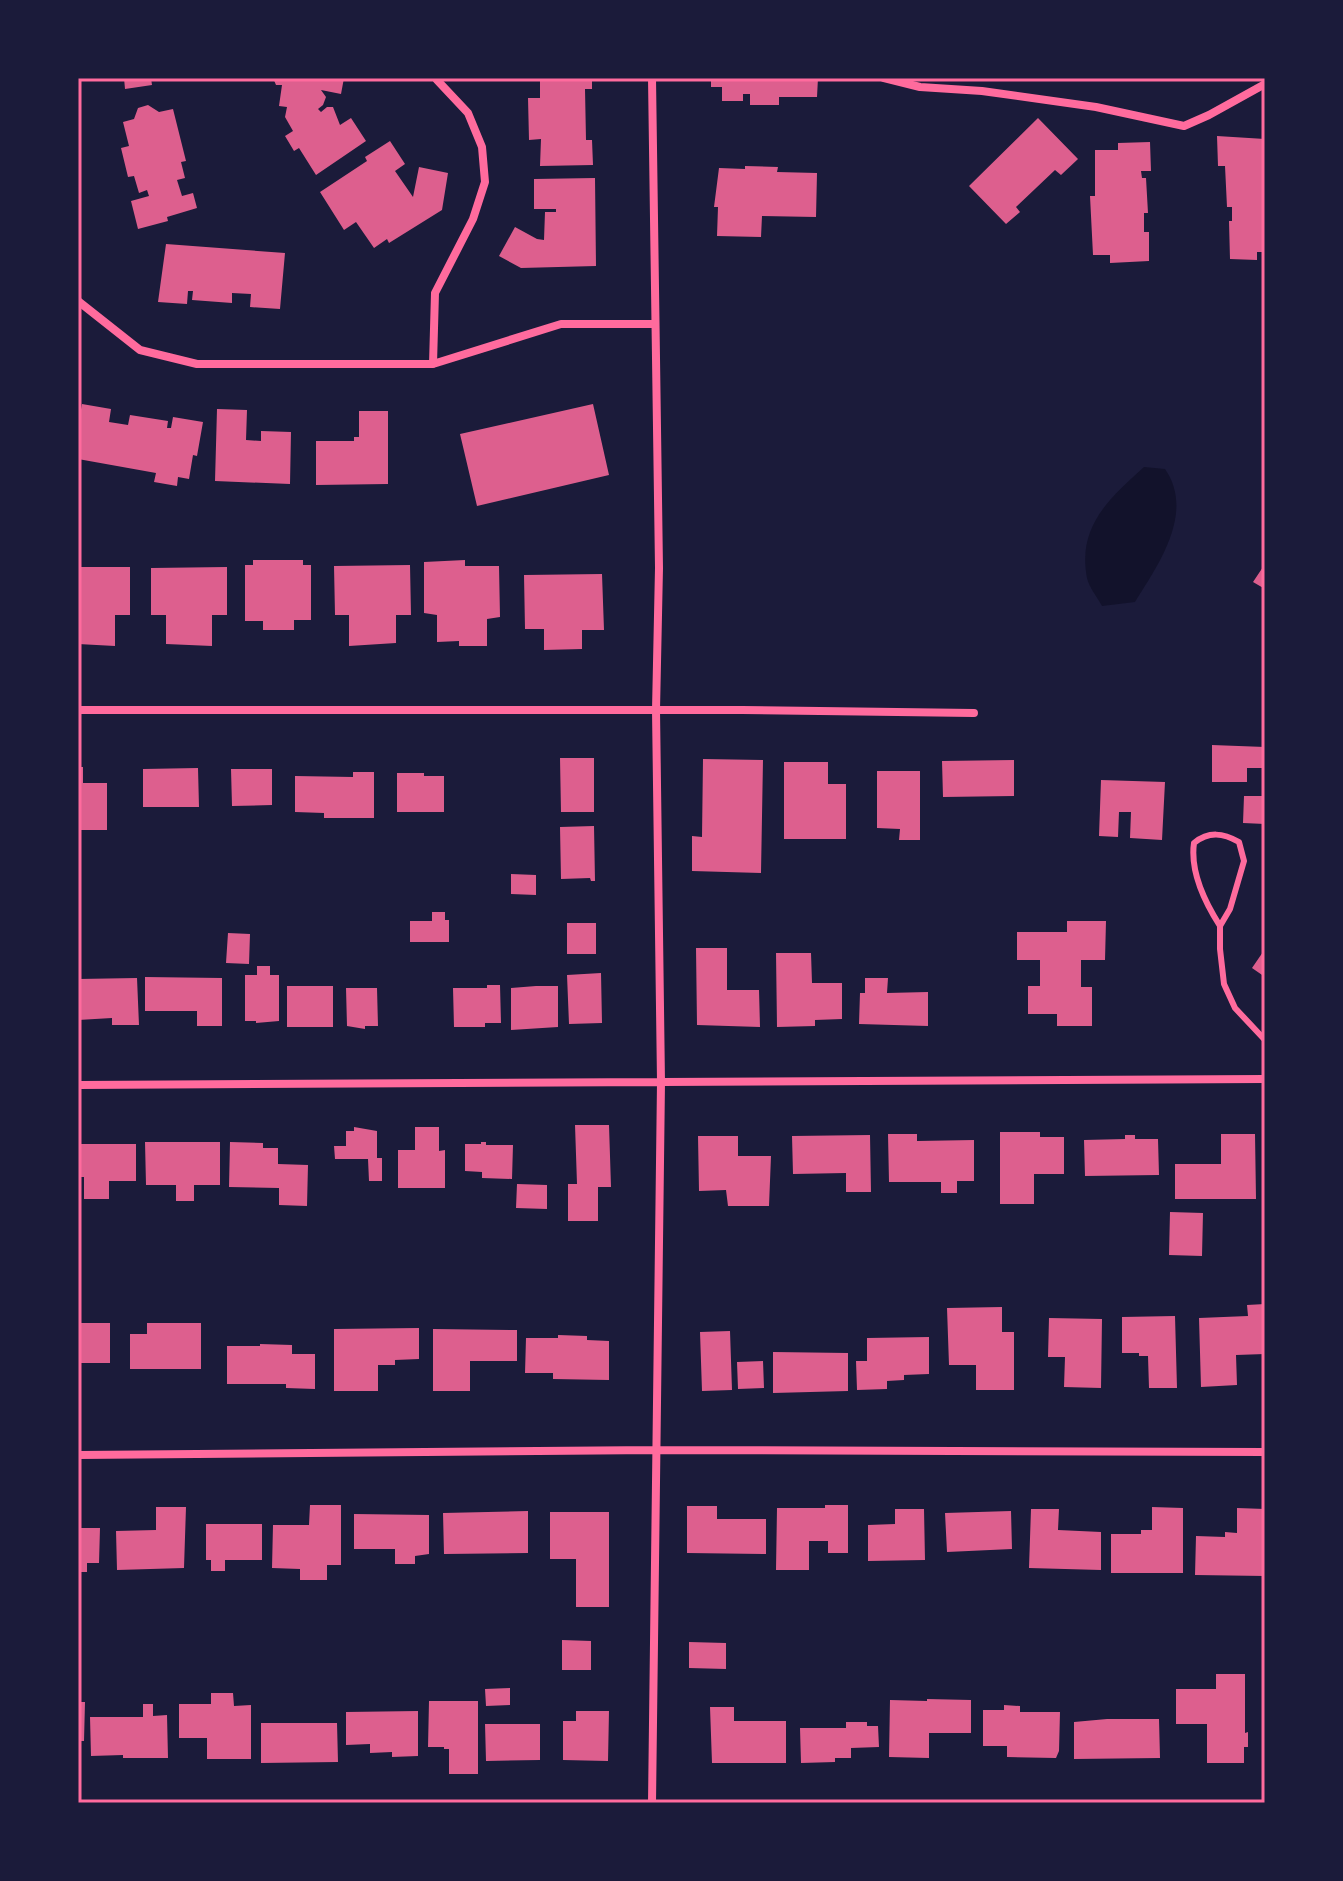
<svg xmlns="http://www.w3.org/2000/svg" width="1343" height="1881" viewBox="0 0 1343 1881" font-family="'Source Sans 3',sans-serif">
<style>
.water{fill:#12122b}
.building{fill:#dd5f8e}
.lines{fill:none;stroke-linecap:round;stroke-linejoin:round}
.service{stroke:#ff6b9d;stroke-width:6}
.minor{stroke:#ff6b9d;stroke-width:8}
.neatline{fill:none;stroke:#ff6b9d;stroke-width:3}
</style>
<rect width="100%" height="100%" fill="#1b1b3a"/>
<!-- water -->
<path class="water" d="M 1144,467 L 1165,469 C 1195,512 1159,564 1135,602 L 1102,606 C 1097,597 1089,587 1087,578 C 1077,526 1110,498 1144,467 Z"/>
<!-- building -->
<path class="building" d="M 124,78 L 151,78 L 152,85 L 125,89 Z
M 273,78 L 344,78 L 341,94 L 321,90 L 326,97 L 323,105 L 318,109 L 321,112 L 327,107 L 333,107 L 340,125 L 351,118 L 366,141 L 316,175 L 299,148 L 294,151 L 285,136 L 293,131 L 285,117 L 287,107 L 279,106 L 282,85 L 276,85 Z
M 540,78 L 592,78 L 592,89 L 585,89 L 586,140 L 592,140 L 593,165 L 540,166 L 541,139 L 529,140 L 528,98 L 540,98 Z
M 711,78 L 818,78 L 817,97 L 779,97 L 779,105 L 750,105 L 750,94 L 743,94 L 743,101 L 722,101 L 722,87 L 711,87 Z
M 148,105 L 159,112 L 173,109 L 186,161 L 181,162 L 185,178 L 177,180 L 182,196 L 193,193 L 197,208 L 167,217 L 168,221 L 138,229 L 131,201 L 149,196 L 147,190 L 139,193 L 134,176 L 128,177 L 121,148 L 129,146 L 123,122 L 134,119 L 138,108 Z
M 1038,118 L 1078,159 L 1061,175 L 1055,170 L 1016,207 L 1020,212 L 1006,224 L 969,186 Z
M 1217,136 L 1265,139 L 1265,252 L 1257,252 L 1257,260 L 1230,259 L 1229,221 L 1232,221 L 1232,207 L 1227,207 L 1225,166 L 1218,166 Z
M 390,141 L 405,164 L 395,171 L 413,197 L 419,167 L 448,173 L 442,210 L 389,243 L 387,239 L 374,248 L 356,222 L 344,230 L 320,192 L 367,161 L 365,157 Z
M 1150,142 L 1151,171 L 1141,171 L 1142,178 L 1146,178 L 1148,213 L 1144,213 L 1144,232 L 1149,232 L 1149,261 L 1110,263 L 1110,255 L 1093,255 L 1090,196 L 1095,196 L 1095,150 L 1118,150 L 1118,143 Z
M 745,166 L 778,167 L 777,172 L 817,173 L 816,217 L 762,216 L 761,237 L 717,236 L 718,207 L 714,207 L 719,168 L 745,169 Z
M 595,178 L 596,266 L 521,268 L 499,256 L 515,227 L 537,239 L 544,240 L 545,212 L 556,212 L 556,209 L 534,209 L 534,179 Z
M 166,244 L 285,253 L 280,309 L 250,307 L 251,294 L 232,293 L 232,303 L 192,300 L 193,291 L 188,291 L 187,304 L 158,302 Z
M 82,404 L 111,409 L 109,422 L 128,425 L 130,415 L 168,421 L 167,428 L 171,428 L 173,417 L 203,422 L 197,456 L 193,455 L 189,479 L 178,477 L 177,486 L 154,482 L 156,473 L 78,459 L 78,426 Z
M 593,404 L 609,475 L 477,506 L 460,434 Z
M 217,409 L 247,410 L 246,440 L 261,441 L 261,431 L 291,432 L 290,484 L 215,481 Z
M 359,411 L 388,411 L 388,484 L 316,485 L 316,441 L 354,441 L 354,437 L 359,437 Z
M 253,560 L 303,560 L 303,565 L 311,565 L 311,620 L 294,620 L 294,630 L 263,630 L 263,621 L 245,621 L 245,565 L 253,565 Z
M 465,560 L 465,566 L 499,566 L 500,617 L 487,619 L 487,646 L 459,646 L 459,641 L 437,642 L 437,615 L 424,613 L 424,562 Z
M 1265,564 L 1265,589 L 1253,582 Z
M 410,565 L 411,615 L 396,615 L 396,643 L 349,646 L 349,615 L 335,615 L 334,566 Z
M 78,567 L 130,567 L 130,615 L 115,615 L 115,646 L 78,644 Z
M 227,567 L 227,615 L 212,615 L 212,646 L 166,644 L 166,615 L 151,615 L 151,568 Z
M 602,574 L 604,630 L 582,630 L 582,649 L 544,650 L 544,629 L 525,629 L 524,575 Z
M 1212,745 L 1265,747 L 1265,768 L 1247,768 L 1247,782 L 1212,782 Z
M 560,758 L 594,758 L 594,812 L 561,812 Z
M 703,759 L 763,760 L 761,873 L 692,871 L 692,836 L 702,837 Z
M 1014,760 L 1014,796 L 943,797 L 942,761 Z
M 784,762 L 828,762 L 828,784 L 846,784 L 846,839 L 784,839 Z
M 78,767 L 83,767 L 83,783 L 107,783 L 107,830 L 78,830 Z
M 198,768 L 199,807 L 143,807 L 143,769 Z
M 231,769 L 272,769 L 272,805 L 232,806 Z
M 877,771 L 920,771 L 920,840 L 899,840 L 900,829 L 877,828 Z
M 353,772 L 374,772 L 374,818 L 324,818 L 324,813 L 295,812 L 295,776 L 353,777 Z
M 397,773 L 424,773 L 424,776 L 444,776 L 444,812 L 397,812 Z
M 1101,780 L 1165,782 L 1162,840 L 1130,838 L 1131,812 L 1119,812 L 1118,837 L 1099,836 Z
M 1244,796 L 1265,796 L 1265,824 L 1243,823 Z
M 594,826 L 595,881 L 591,881 L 590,878 L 561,879 L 560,827 Z
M 511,874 L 536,875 L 536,895 L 511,894 Z
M 432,912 L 445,912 L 445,920 L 449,920 L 449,942 L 410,942 L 410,921 L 432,921 Z
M 1067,921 L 1106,921 L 1105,960 L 1081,960 L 1081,987 L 1092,987 L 1092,1026 L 1057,1026 L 1057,1014 L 1028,1014 L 1028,986 L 1040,986 L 1040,960 L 1017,960 L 1017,932 L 1067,932 Z
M 567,923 L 596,923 L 596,954 L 567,954 Z
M 228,933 L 250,934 L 249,964 L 226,963 Z
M 696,948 L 727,948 L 727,990 L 759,990 L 760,1027 L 697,1025 Z
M 1265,949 L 1265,977 L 1252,968 Z
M 776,953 L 811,953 L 812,983 L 842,983 L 842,1019 L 815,1020 L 815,1026 L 777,1027 Z
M 257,966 L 270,966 L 270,975 L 279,975 L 279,1021 L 256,1023 L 256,1021 L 245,1021 L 245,975 L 257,975 Z
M 601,973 L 602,1023 L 569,1024 L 567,975 Z
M 145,977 L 222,978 L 222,1026 L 197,1026 L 197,1011 L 145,1011 Z
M 137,978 L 139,1025 L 112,1025 L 112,1018 L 78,1020 L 78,979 Z
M 865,978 L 888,978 L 887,993 L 928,992 L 928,1026 L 859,1024 L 860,993 L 865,993 Z
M 487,985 L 500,985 L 501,1023 L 485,1023 L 485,1027 L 454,1027 L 453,988 L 487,988 Z
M 287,986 L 333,986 L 333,1027 L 287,1027 Z
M 536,986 L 558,986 L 558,1027 L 511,1030 L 511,988 Z
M 346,988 L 377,988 L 378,1026 L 365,1026 L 365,1029 L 347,1026 Z
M 575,1125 L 609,1125 L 611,1187 L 598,1187 L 598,1221 L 568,1221 L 568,1184 L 577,1184 Z
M 354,1127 L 377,1131 L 377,1158 L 382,1158 L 382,1181 L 369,1181 L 368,1159 L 335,1159 L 334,1146 L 346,1146 L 346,1131 L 354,1131 Z
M 415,1127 L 439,1127 L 439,1151 L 445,1150 L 445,1188 L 398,1188 L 398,1150 L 415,1150 Z
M 1000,1132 L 1040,1132 L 1040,1137 L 1064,1137 L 1064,1174 L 1034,1174 L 1034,1204 L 1000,1204 Z
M 888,1134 L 917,1134 L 917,1141 L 974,1140 L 974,1181 L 957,1181 L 957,1193 L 941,1193 L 941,1182 L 889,1182 Z
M 1221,1134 L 1255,1134 L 1256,1199 L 1175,1199 L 1175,1164 L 1221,1164 Z
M 870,1135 L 871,1192 L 846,1192 L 846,1173 L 793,1174 L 792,1136 Z
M 1125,1135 L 1135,1135 L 1135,1139 L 1158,1139 L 1159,1175 L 1085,1176 L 1084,1140 L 1125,1139 Z
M 698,1136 L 738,1136 L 738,1156 L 771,1156 L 769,1206 L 728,1206 L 726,1190 L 699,1191 Z
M 145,1142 L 220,1142 L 220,1185 L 194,1185 L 194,1201 L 176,1201 L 176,1185 L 146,1185 Z
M 230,1142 L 263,1143 L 263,1148 L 278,1148 L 278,1164 L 308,1165 L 307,1206 L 279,1205 L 279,1188 L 229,1187 Z
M 481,1142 L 486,1142 L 486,1145 L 513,1145 L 512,1179 L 482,1178 L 482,1172 L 465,1171 L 465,1144 L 481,1144 Z
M 78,1144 L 136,1144 L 136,1181 L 109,1181 L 109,1199 L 84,1199 L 84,1177 L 78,1177 Z
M 517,1184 L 547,1185 L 547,1209 L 516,1208 Z
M 1170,1212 L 1203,1213 L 1202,1256 L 1169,1255 Z
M 1265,1304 L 1265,1354 L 1236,1355 L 1237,1385 L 1201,1387 L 1199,1318 L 1248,1316 L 1247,1305 Z
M 1002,1307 L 1002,1332 L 1014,1332 L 1014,1390 L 976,1390 L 976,1365 L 949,1365 L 947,1308 Z
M 1175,1316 L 1177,1388 L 1149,1388 L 1148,1356 L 1139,1356 L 1139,1353 L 1122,1353 L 1122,1317 Z
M 1049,1318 L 1102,1319 L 1101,1388 L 1064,1387 L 1065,1357 L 1048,1357 Z
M 78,1323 L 110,1323 L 110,1363 L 78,1363 Z
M 147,1323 L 201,1323 L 201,1369 L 130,1369 L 130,1334 L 147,1334 Z
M 419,1328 L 419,1359 L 395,1360 L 395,1365 L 378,1365 L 378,1391 L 334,1391 L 334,1329 Z
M 433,1329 L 517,1330 L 517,1361 L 470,1361 L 470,1391 L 433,1391 Z
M 730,1331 L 732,1390 L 702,1391 L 700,1332 Z
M 558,1335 L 587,1336 L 587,1340 L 609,1341 L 609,1380 L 553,1379 L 553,1373 L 525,1373 L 526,1338 L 558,1338 Z
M 929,1337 L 929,1374 L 904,1375 L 904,1380 L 887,1381 L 887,1389 L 857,1390 L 856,1361 L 867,1361 L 867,1338 Z
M 260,1344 L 292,1345 L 292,1354 L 315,1354 L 315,1389 L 286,1388 L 286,1384 L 227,1384 L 227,1346 L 260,1346 Z
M 773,1352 L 848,1353 L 848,1391 L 773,1393 Z
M 763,1361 L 764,1388 L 738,1389 L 737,1362 Z
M 310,1505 L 341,1505 L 341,1565 L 327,1565 L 327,1580 L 300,1580 L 300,1569 L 272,1568 L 273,1525 L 309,1525 Z
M 825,1505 L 848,1505 L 848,1553 L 828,1553 L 828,1541 L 809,1541 L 809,1570 L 776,1570 L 777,1508 L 825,1508 Z
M 687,1506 L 717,1506 L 717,1519 L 766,1519 L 766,1554 L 687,1553 Z
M 156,1507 L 186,1507 L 184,1568 L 117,1570 L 116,1531 L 156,1530 Z
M 1152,1507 L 1183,1508 L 1183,1573 L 1111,1573 L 1111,1534 L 1141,1534 L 1141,1530 L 1152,1530 Z
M 1237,1508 L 1265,1509 L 1265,1576 L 1195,1575 L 1196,1536 L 1225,1537 L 1225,1532 L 1237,1533 Z
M 895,1509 L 924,1509 L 925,1560 L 868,1561 L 868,1525 L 895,1524 Z
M 1031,1509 L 1059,1509 L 1058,1530 L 1101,1532 L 1101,1570 L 1029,1568 Z
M 528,1511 L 528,1553 L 444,1554 L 443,1513 Z
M 1011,1511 L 1012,1549 L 947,1552 L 945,1513 Z
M 550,1512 L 609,1512 L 609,1607 L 576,1607 L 576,1559 L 550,1559 Z
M 354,1514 L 429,1515 L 429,1554 L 415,1556 L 415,1564 L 395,1564 L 395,1549 L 354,1549 Z
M 206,1524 L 262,1524 L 262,1560 L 225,1560 L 225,1571 L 211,1571 L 211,1560 L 206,1560 Z
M 78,1528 L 100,1528 L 99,1563 L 87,1563 L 87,1572 L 78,1572 Z
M 562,1640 L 591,1641 L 591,1670 L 562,1670 Z
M 689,1642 L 726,1643 L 726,1669 L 689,1668 Z
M 1216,1674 L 1245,1674 L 1245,1733 L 1248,1732 L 1248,1747 L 1244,1747 L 1244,1763 L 1207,1763 L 1207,1724 L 1176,1724 L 1176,1689 L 1216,1689 Z
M 510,1688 L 510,1705 L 486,1706 L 485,1689 Z
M 211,1693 L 233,1693 L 234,1706 L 251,1705 L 251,1759 L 207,1759 L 207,1738 L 179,1738 L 179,1704 L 211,1704 Z
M 927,1699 L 971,1700 L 971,1733 L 929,1733 L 929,1758 L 889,1757 L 890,1700 L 927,1701 Z
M 429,1701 L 478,1701 L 478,1774 L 449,1774 L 449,1749 L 444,1749 L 444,1747 L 428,1747 Z
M 78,1702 L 85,1702 L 84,1741 L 78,1741 Z
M 143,1704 L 153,1704 L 153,1716 L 167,1715 L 168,1758 L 123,1758 L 123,1755 L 91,1756 L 90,1717 L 143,1717 Z
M 1004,1705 L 1020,1706 L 1020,1712 L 1060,1712 L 1059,1751 L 1056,1758 L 1007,1757 L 1007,1746 L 983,1746 L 983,1710 L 1004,1710 Z
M 710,1707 L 734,1707 L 734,1721 L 786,1721 L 786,1763 L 712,1763 Z
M 418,1711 L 418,1756 L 392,1757 L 392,1752 L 370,1753 L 370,1744 L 346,1745 L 346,1712 Z
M 576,1711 L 609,1711 L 608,1761 L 563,1760 L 563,1721 L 576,1721 Z
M 1107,1719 L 1159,1719 L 1160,1758 L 1074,1759 L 1074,1722 Z
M 846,1722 L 867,1722 L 867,1726 L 878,1726 L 879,1747 L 851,1748 L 851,1758 L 835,1758 L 835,1762 L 801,1763 L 800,1728 L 846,1728 Z
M 261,1723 L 337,1723 L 338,1762 L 261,1763 Z
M 485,1724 L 540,1724 L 540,1760 L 486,1761 Z"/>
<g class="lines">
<!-- service -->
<path class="service" d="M 1220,926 C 1204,901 1190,871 1194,843 C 1209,831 1223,833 1239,842 L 1244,861 L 1230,909 L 1220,926 L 1220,949 L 1224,984 L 1235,1008 L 1265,1040"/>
<!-- minor -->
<path class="minor" d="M 884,78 L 920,87 L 982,91 L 1096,107 L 1184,126 L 1209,115 L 1265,84
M 78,301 L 140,350 L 197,364 L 433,364 L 561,324 L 654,324
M 433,364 L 435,293 L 473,219 L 485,182 L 482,147 L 468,113 L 437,80
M 78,710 L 742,710 L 974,713
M 78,1085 L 1265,1079
M 78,1455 L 656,1450 L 1265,1452
M 652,1803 L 661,1082 L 656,710 L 659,568 L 652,78"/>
</g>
<!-- border -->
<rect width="1343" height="1881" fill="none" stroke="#1b1b3a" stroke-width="160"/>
<rect x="80" y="80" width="1183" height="1721" class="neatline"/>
</svg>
